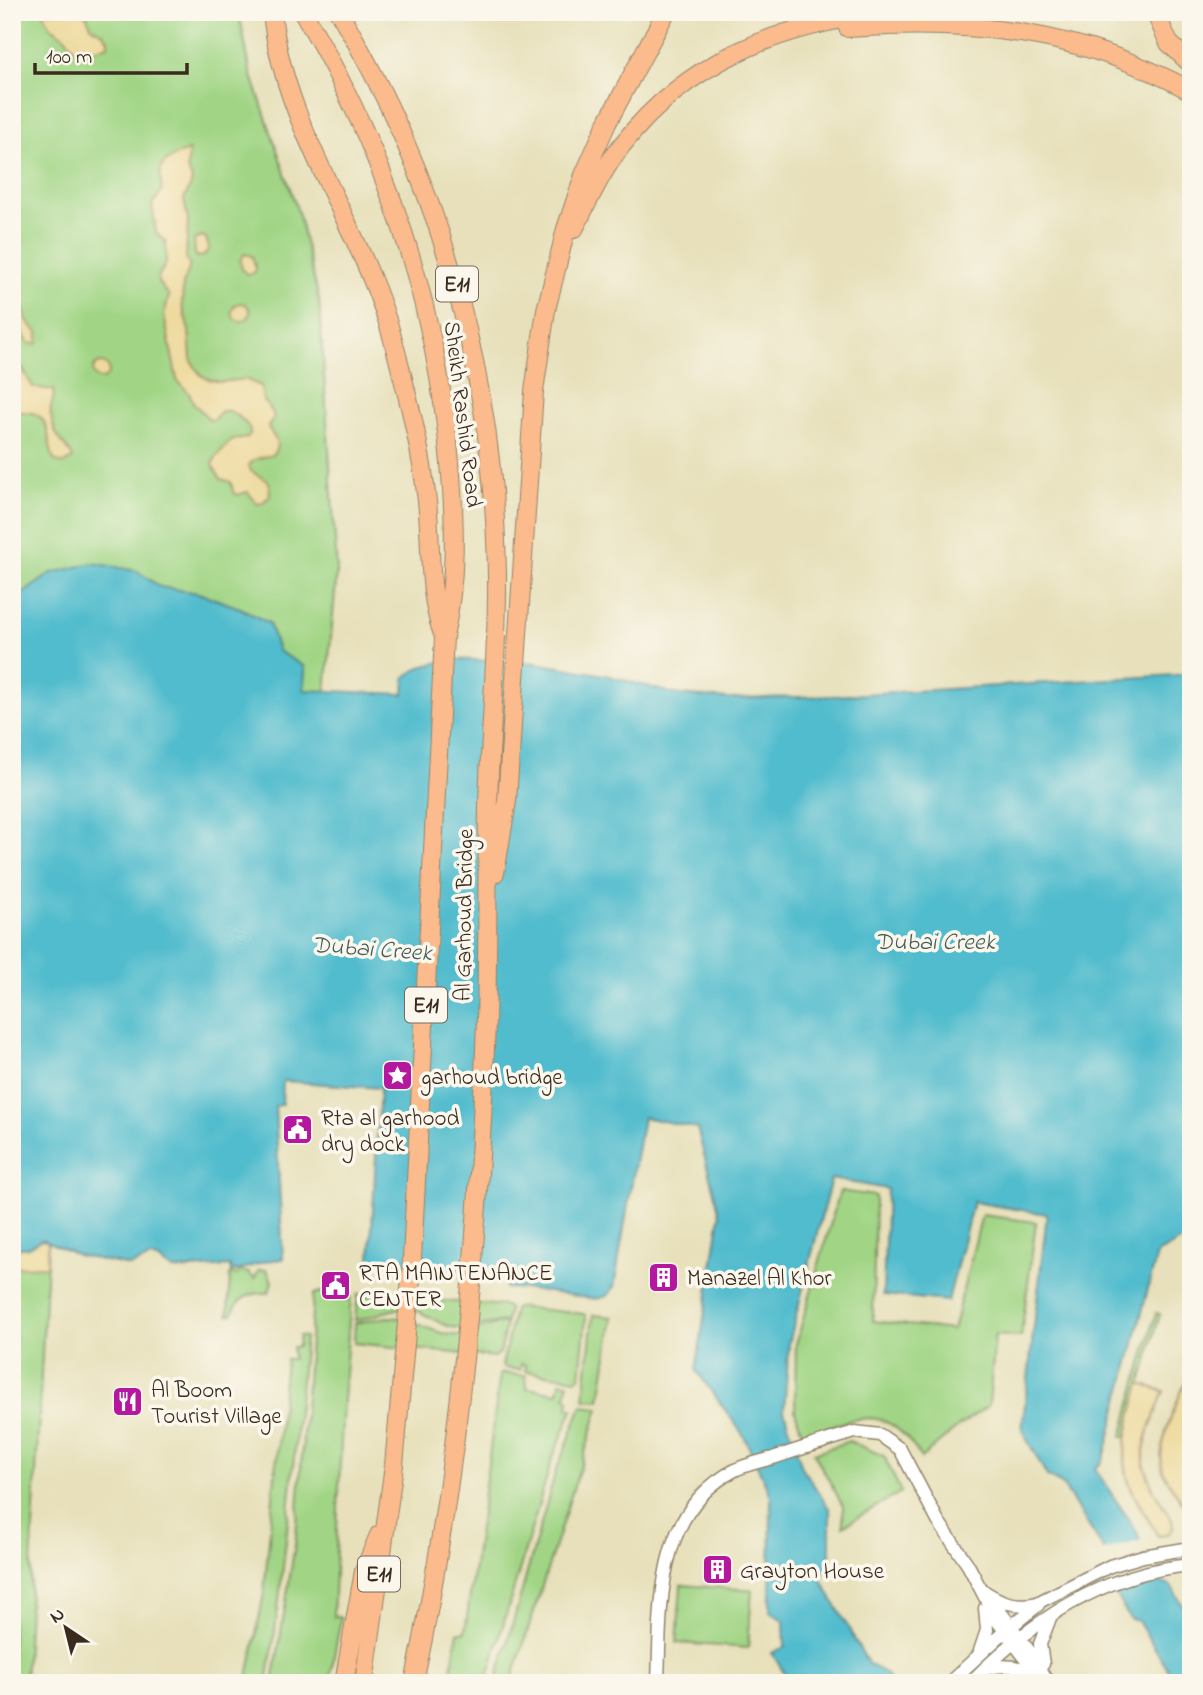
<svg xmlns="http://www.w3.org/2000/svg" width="1203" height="1695" viewBox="0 0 1203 1695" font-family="'Indie Flower',sans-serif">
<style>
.green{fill:#a1d585;stroke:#6e8052;stroke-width:2}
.sand{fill:#eeda9e;stroke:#94825e;stroke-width:2}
.water{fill:#51bccd;stroke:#467376;stroke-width:2}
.pier{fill:#e7e0ba}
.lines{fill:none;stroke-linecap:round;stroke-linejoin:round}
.minor-casing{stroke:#91856c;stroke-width:15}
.highway-casing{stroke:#91856c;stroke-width:20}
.minor{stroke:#fff;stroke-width:12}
.highway{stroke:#fbbb8c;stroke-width:18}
.labels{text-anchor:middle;stroke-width:7;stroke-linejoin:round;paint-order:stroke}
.shield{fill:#fbf7ec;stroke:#75685c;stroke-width:2}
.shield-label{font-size:21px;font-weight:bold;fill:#3b2a1e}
.street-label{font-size:23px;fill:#3b2a1e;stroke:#fbf7ec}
.poi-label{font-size:23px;fill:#3b2a1e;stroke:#fbf7ec;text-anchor:start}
.water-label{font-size:24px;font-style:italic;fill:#435d5b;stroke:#fbf7ec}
</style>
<rect width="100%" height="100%" fill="#fbf7ec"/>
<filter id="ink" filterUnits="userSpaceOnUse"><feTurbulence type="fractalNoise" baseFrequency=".0143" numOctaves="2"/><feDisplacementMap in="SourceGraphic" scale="14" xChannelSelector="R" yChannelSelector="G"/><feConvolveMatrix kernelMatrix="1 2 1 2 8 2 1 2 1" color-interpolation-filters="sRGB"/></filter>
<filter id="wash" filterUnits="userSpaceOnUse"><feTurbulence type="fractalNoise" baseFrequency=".00686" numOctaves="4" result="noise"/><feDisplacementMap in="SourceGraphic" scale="28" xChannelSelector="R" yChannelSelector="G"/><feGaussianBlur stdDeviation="1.57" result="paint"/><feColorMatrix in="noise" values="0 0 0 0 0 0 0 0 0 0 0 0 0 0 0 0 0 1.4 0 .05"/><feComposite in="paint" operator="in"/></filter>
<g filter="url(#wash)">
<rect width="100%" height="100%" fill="#e7e0ba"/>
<!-- green -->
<path class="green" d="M 12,12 L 239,12 L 250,70 L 298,212 L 319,300 L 337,571 L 326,691 L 303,690 L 305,667 L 278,651 L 269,623 L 240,608 L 198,593 L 160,587 L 137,571 L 52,573 L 22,594 L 12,593 Z
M 840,1191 L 875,1196 L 873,1321 L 953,1330 L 982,1215 L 1036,1222 L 1021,1337 L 995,1335 L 989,1405 L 959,1426 L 921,1458 C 886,1399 856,1418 803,1436 L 795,1411 L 796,1344 Z
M 48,1241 L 25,1683 L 12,1683 L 12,1249 Z
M 259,1270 L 267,1270 L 272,1281 L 269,1293 C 251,1292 238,1297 232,1314 L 228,1315 L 230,1274 L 237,1275 L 240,1271 L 249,1273 L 254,1279 Z
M 320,1292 L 346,1293 L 351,1296 L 343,1400 L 333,1616 L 341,1618 L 329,1683 L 273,1683 L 296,1538 L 313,1298 L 314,1294 Z
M 358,1294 L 505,1306 L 509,1309 L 506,1322 C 489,1321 475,1329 458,1328 C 440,1327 430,1314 413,1310 C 391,1305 376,1318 355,1320 Z
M 518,1307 L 584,1314 L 586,1317 L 580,1377 L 577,1379 L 525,1371 L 526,1365 L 521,1364 L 520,1370 L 505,1368 L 502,1366 L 514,1310 Z
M 1156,1313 L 1160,1314 L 1126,1437 L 1122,1436 Z
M 593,1315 L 613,1317 L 600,1400 L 584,1399 Z
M 388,1317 C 414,1317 429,1333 452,1335 C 472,1337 487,1322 506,1324 L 500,1353 L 494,1357 L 354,1343 L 355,1323 Z
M 299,1336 L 305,1337 C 294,1453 286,1568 267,1683 L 247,1683 L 264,1593 L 286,1359 L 293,1359 L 292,1347 L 298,1347 Z
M 503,1373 L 526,1376 L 527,1388 L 558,1393 L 560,1382 L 568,1383 L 566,1398 L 569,1399 L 568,1408 L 573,1409 L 552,1459 L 486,1683 L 449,1683 L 458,1632 L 465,1632 L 500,1375 Z
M 582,1406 L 599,1408 L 511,1683 L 496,1683 L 555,1474 Z
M 849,1441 L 884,1456 L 901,1492 L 843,1526 L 843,1506 L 814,1453 Z
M 681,1585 L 752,1590 L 748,1648 L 677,1643 Z"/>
<!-- sand -->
<path class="sand" d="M 43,12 L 80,12 L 86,15 L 92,27 L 103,33 L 108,40 L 108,45 L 91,51 L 76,51 L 65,37 L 50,26 Z
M 189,151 L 187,168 L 192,179 L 191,185 L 184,199 L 188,220 L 186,260 L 190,266 L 183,285 L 182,305 L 189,331 L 191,359 L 196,369 L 202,376 L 211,380 L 221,382 L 245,379 L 261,386 L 263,399 L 273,413 L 274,417 L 268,427 L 277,442 C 277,464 259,451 249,465 L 251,471 L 269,482 L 270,496 L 262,503 L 257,504 L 248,492 L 237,495 L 233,492 L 231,482 L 221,479 C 208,461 213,461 225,447 C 228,444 229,442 233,440 C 238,438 245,441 249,436 C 255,427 236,415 230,411 L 222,411 L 213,420 L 210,420 L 194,404 L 189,393 L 177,380 L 164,315 L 169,296 L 158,282 L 158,277 L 166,263 L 166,242 L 156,233 L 152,204 L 161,192 C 163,184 159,176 161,169 C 163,160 180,153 189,151 Z
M 203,236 L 206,238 L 209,248 L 204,256 L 198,257 L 195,254 L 194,240 Z
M 244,254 L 252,256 L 256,269 L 254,273 L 248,275 L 242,270 L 240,261 Z
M 12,295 C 28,303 21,306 26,318 C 28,324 34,328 38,332 L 38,343 L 29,344 L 22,332 L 12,330 Z
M232 312a9 9 0 1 1 18 0a9 9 0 1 1-18 0Z
M93 371a8 8 0 1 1 16 0a8 8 0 1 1-16 0Z
M 12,365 L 22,368 L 33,387 L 54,390 C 54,397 53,401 51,407 C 49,416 55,433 60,440 C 65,447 71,450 73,459 L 63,464 L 55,461 C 46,447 53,422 35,414 C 28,411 20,413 12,410 Z
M 39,1240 L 48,1241 L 47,1266 L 12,1267 L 12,1249 L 28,1247 Z
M 1190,1370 L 1191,1371 L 1191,1519 C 1185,1501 1170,1488 1163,1471 C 1154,1446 1181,1396 1190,1370 Z
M 1140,1384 L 1164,1391 L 1148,1433 L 1144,1449 L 1144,1464 L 1153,1489 L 1172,1520 L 1173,1528 L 1169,1533 L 1158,1536 C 1149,1520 1138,1504 1131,1488 C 1117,1453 1131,1418 1140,1384 Z"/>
<!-- water -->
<path class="water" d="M 93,563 L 137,571 L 160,587 L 198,593 L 240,608 L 269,623 L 278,651 L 305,667 L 304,690 L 404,694 L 405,677 L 421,667 L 451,659 L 536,663 L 605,675 L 679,695 L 729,699 L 832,696 L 1191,674 L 1191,1235 L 1157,1254 L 1105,1455 L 1102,1462 L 1095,1469 L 1137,1532 L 1151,1579 L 1171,1586 L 1191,1619 L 1191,1683 L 1172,1683 L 1172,1676 L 1138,1621 L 1130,1619 L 1115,1594 L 1115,1589 L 1104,1550 L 1062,1484 L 1047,1476 L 1022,1430 L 1047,1214 L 973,1202 L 948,1301 L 883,1295 L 887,1189 L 831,1179 L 789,1343 L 784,1411 L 802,1467 L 830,1510 L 830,1568 L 819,1575 L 869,1665 L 885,1673 L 891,1683 L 817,1683 L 801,1676 L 790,1683 L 772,1653 L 785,1647 L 784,1621 L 770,1611 L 771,1496 L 744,1436 L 696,1370 L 720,1215 L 697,1128 L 643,1117 L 614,1287 L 607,1296 L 597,1299 L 528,1289 L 505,1288 L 505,1275 L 370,1261 L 380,1088 L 283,1081 L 282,1105 L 275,1106 L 283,1259 C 264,1259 250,1268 231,1272 L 230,1266 L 178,1270 L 171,1269 L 158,1259 L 150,1258 L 131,1266 L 125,1265 L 77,1255 L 42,1239 L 28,1247 L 12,1249 L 12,593 L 22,594 L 52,573 Z"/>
<!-- pier -->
<path class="pier" d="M 1143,1540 L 1154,1577 L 1156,1577 L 1112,1590 L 1101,1552 Z"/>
</g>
<g filter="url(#ink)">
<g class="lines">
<defs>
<path id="minor" d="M 982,1590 C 1000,1602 1015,1608 1037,1603 L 1110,1566 L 1143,1556 L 1191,1548
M 994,1603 L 1041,1667
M 980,1651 L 987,1630 L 985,1608
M 1043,1664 L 1040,1644 L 1050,1618
M 985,1669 C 1003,1664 1018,1665 1035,1673
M 658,1683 C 661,1604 655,1510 737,1469 C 748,1464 762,1461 773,1458 C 800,1449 828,1440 855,1432 L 880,1435 L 900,1449 L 938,1521 L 968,1565 L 998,1622 L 1026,1659 L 1051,1683
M 949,1683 L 1004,1632 L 1038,1605
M 970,1683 C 1029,1622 1104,1572 1191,1565"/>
<path id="highway" d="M 272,12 C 283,128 363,228 393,340 C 407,393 421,447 427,501 C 432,547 427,593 444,637
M 303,12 C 385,151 436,302 450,463 C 455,522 457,579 444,637 L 411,1278 L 394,1465 L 364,1683
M 339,12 C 411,134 459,265 482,404 C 492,460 496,518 497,574 C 498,651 490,729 488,805 C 487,877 488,948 486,1020 C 479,1241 460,1466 414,1683
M 1155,12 L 1169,43 L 1191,64
M 848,28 C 971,19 1081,31 1191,91
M 574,229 C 589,200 602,170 622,145 C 688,60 779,26 883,12
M 495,873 L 507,801 L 534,391 L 546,310 L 566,229 L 584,175 L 607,123 L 666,12
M 344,1683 L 364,1571 L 379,1535"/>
</defs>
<!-- minor casing -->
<use href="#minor" class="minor-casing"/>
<!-- highway casing -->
<use href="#highway" class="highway-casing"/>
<!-- minor -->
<use href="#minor" class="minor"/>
<!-- highway -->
<use href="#highway" class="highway"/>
</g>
</g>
<!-- icons -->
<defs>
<symbol id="sight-square" viewBox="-11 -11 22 22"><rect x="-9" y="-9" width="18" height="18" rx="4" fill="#b5179e" stroke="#fbf7ec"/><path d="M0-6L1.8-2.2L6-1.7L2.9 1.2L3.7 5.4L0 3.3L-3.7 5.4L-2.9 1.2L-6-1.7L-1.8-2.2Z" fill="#fff"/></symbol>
<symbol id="civic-square" viewBox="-11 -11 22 22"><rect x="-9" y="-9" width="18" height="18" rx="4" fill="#b5179e" stroke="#fbf7ec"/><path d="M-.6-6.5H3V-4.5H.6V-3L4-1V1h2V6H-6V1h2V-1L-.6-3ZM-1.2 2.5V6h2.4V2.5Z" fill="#fff"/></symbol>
<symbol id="building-square" viewBox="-11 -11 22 22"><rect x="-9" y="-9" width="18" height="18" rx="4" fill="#b5179e" stroke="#fbf7ec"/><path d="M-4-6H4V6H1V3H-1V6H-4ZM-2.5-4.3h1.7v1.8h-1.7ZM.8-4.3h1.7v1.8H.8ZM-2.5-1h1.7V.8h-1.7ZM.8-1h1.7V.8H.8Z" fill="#fff"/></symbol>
<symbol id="restaurant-square" viewBox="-11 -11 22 22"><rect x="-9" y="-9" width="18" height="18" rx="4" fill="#b5179e" stroke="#fbf7ec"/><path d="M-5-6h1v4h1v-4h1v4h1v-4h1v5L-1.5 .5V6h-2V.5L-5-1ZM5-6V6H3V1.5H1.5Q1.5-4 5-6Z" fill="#fff"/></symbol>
</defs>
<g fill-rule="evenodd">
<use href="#sight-square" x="380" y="1058" width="35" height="35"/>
<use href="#civic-square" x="280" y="1112" width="35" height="35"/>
<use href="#building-square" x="646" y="1260" width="35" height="35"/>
<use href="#civic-square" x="318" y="1268" width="35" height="35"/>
<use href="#restaurant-square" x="110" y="1384" width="35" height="35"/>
<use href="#building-square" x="700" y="1552" width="35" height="35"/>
</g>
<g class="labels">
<!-- shield labels -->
<g class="shield">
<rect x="436" y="266.5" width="42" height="35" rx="5"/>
<rect x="405" y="987.5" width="42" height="35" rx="5"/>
<rect x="358" y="1556.5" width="42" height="35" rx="5"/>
</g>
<g class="shield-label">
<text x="457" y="291">E11</text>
<text x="426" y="1012">E11</text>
<text x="379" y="1581">E11</text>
</g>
<!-- street labels -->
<g class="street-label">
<text transform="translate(464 414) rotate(83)" y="8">Sheikh Rashid Road</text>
<text transform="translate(463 915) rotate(-89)" y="8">Al Garhoud Bridge</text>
</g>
<!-- poi labels -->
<g class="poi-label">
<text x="421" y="1084">garhoud bridge</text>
<text x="321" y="1125">Rta al garhood<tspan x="321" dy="26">dry dock</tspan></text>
<text x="359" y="1280">RTA MAINTENANCE<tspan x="359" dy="26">CENTER</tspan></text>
<text x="687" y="1285">Manazel Al Khor</text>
<text x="151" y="1397">Al Boom<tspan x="151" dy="26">Tourist Village</tspan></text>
<text x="740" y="1578">Grayton House</text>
</g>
<!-- water labels -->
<g class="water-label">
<text x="935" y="949">Dubai Creek</text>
<text transform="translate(372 948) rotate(4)" y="8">Dubai Creek</text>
</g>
</g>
<!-- margin -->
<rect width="1203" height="1695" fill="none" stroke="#fbf7ec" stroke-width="42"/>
<!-- north arrow -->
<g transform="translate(66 1628) rotate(325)" stroke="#fbf7ec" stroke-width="5" paint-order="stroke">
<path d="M0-5L12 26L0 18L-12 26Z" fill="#3b2a1e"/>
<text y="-10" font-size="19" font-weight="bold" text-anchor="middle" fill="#3b2a1e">N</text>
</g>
<!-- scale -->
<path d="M35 63v10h152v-10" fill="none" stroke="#3b2a1e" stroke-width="3.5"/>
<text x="46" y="63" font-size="21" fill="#3b2a1e" stroke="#fbf7ec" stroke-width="5" paint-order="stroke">100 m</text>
</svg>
